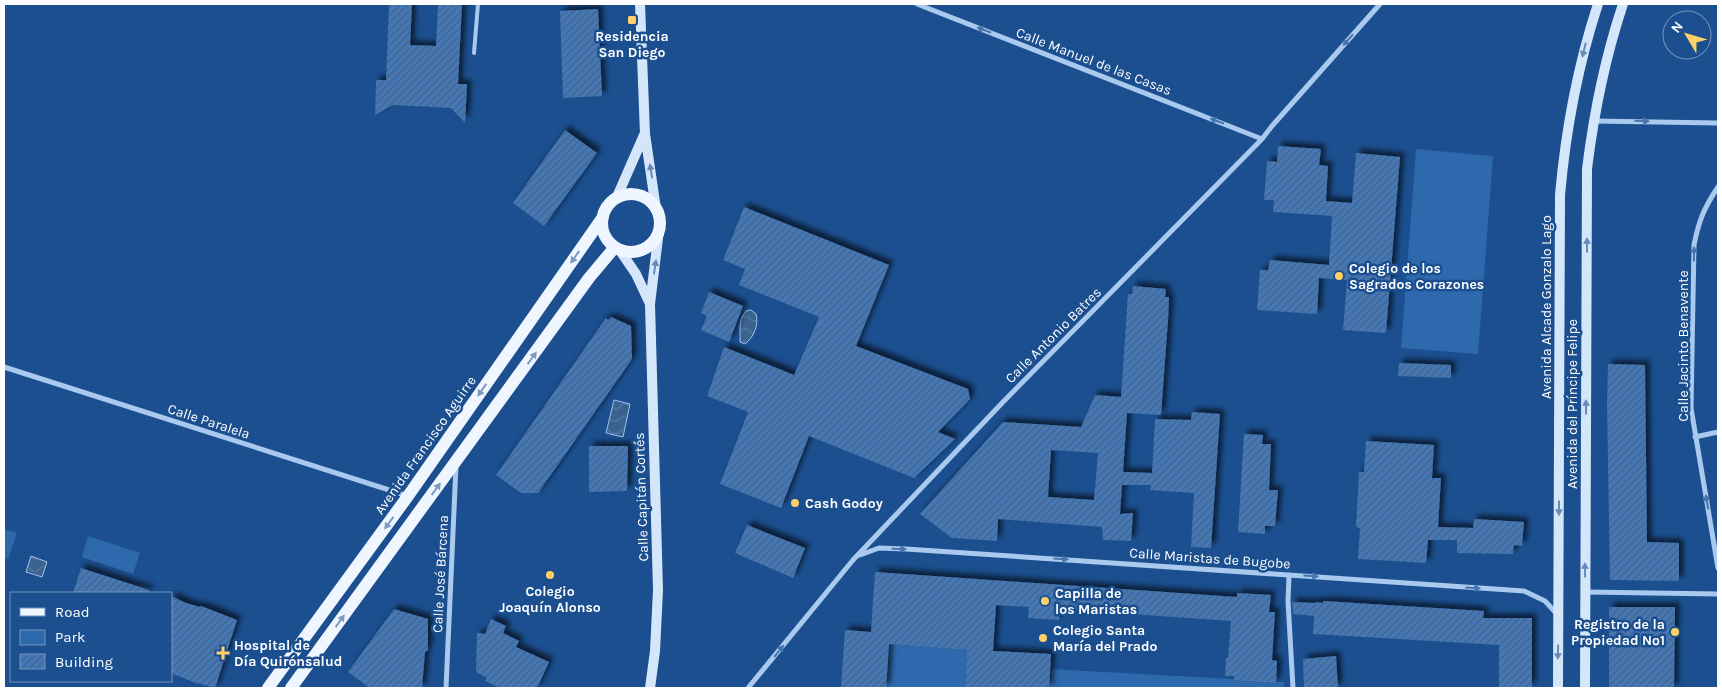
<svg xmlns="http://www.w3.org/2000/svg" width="1722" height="692" viewBox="0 0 1722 692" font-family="Karla,sans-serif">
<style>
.park{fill:#2e69ad}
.water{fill:url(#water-waves);stroke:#9cc4f0}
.building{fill:url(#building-hatch);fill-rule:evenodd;filter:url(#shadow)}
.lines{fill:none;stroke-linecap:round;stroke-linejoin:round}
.lane{stroke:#a9c9ee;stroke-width:4}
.street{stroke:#a9c9ee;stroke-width:5}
.secondary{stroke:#d6e6fa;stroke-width:10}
.primary{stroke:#f0f6ff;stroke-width:12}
.oneway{fill:#4674ac}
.oneway2{fill:#668bba}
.oneway3{fill:#7b9ac1}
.poi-dot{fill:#ffd166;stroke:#1b4f8f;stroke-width:2}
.labels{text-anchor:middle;stroke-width:5;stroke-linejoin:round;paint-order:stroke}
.poi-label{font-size:14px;font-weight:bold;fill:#fff;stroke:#1b4f8f;text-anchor:start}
.street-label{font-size:14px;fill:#fff;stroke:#1b4f8f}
</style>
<defs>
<pattern id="water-waves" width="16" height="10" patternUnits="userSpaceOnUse" patternTransform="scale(1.25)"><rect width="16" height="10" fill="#3c6290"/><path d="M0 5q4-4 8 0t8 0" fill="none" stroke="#597aa1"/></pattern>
<pattern id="building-hatch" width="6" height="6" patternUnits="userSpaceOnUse" patternTransform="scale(1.25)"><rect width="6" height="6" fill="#4478b7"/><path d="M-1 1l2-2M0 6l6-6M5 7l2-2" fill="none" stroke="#486282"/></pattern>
<filter id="shadow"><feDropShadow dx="4.5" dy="-4.5" stdDeviation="2.5" flood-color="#0009"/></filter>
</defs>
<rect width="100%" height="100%" fill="#1b4f8f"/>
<!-- park -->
<path class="park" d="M 1416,149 L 1493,156 L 1478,354 L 1401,348 Z
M 4,529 L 17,533 L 8,559 L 4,557 Z
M 88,536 L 140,553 L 133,574 L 82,557 Z
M 889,644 L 967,650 L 965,688 L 886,688 Z
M 978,650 L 1051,654 L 1050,669 L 1284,682 L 1284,688 L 976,688 Z"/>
<!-- water -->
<path class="water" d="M 751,310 L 756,314 C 759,325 754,337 745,344 L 740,342 C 741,328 737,323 746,311 Z
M 614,400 L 630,404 L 623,437 L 606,433 Z
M 31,556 L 47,562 L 42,577 L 26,572 Z"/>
<!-- building -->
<path class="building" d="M 389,4 L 412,4 L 410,45 L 436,46 L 438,4 L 462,4 L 458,84 L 467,84 L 465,123 L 451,108 L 393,105 L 375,115 L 376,80 L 386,80 Z
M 598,9 L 602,96 L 563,98 L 560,11 Z
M 565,130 L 597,153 L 544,226 L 513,203 Z
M 1278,146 L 1321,149 L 1319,165 L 1328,166 L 1326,201 L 1352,203 L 1356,153 L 1400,157 L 1386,333 L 1343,330 L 1347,280 L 1319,278 L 1317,314 L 1257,310 L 1260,270 L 1268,270 L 1270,260 L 1329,265 L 1332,216 L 1273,212 L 1274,200 L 1264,200 L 1267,161 L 1277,162 Z
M 744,207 L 889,265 L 856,346 L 968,389 L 970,399 L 938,432 L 955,439 L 914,478 L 809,436 L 781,508 L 720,484 L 748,412 L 707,396 L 724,347 L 794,375 L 819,317 L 739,285 L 745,269 L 723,260 Z
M 1133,286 L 1166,289 L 1165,297 L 1169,297 L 1168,320 L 1161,415 L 1127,413 L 1123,472 L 1152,473 L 1155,419 L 1191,420 L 1192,412 L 1220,414 L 1211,548 L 1191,547 L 1194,493 L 1150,490 L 1151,485 L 1122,485 L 1120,514 L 1133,513 L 1131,541 L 1103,540 L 1102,527 L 998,519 L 997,541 L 952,538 L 920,514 L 1003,422 L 1081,427 L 1095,395 L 1121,397 L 1128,294 L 1132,294 ZM 1051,450 L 1098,453 L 1094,500 L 1048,497 Z
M 709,292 L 743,306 L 729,342 L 701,330 L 707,316 L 701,313 Z
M 611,317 L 631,326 L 632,359 L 538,493 L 521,493 L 496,475 L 606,318 L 608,320 Z
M 1399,363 L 1451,365 L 1451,378 L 1398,376 Z
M 1608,364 L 1645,365 L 1647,542 L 1679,543 L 1679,581 L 1610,580 L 1607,403 Z
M 1244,434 L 1263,435 L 1262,444 L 1271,444 L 1269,490 L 1278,490 L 1275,526 L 1265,526 L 1265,534 L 1238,532 Z
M 1366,441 L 1434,445 L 1432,478 L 1441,478 L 1438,527 L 1473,528 L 1474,519 L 1524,522 L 1522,546 L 1514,545 L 1513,554 L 1457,553 L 1457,540 L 1428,540 L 1426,563 L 1358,559 L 1360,528 L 1356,527 L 1359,472 L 1364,472 Z
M 589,446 L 628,446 L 627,491 L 589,492 Z
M 747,525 L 805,548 L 793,578 L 735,553 Z
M 81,568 L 149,590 L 149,593 L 73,593 Z
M 875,572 L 1237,597 L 1237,593 L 1271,595 L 1269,612 L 1275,612 L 1272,660 L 1277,661 L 1276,683 L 1234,680 L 1234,676 L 1225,676 L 1226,658 L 1228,658 L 1231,621 L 1060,609 L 1059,620 L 1028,618 L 1029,607 L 996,605 L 993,651 L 1051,654 L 1049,688 L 965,688 L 967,650 L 889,644 L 886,688 L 841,688 L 845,630 L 871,632 Z
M 171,596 L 186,603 L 200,607 L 201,606 L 237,620 L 215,688 L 198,683 L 198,684 L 171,673 Z
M 1323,601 L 1484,611 L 1483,618 L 1532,618 L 1532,687 L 1499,688 L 1499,645 L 1313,634 L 1314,616 L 1293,614 L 1292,602 L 1315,603 L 1315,602 L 1323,603 Z
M 1609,607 L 1675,607 L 1674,688 L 1609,688 Z
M 394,609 L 428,619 L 428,650 L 425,652 L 422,688 L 370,688 L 348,672 Z
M 491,619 L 506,626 L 503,633 L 519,641 L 516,647 L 549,662 L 537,688 L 500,688 L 485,681 L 487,678 L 476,672 L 477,633 L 485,634 Z
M 1336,656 L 1338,688 L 1304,688 L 1303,659 Z"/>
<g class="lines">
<!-- lane -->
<path class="lane" d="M 474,53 L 478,4"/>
<!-- street -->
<path class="street" d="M 917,4 L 1262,139
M 1594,121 L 1718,123
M 1718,187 C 1704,208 1699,220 1694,245 L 1691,408 L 1718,568
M 4,367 L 408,496
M 1695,437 L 1718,432
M 860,555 L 879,548 L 906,549 L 1524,591 L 1545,601 L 1556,613
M 1289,575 L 1288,601 L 1293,688
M 1585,592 L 1718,594
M 446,688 L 456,466
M 748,688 L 853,560 L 1003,402 L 1262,139 L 1272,126 L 1380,4"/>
<!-- secondary -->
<path class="secondary" d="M 640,4 L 645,134 L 656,209
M 616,199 L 644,135
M 619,249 L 636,274 L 650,304
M 650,688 L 655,651 L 658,590 L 650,304 L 659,230
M 1558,688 L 1560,195 C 1566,127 1577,68 1598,4
M 1585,688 L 1587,169 C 1594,112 1605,58 1623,4"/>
<!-- primary -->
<path class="primary" d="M602 223a29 29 0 1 1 58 0a29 29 0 1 1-58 0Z
M 268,688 L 408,496 L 603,217
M 291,688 L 589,278 L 615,247"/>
</g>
<!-- one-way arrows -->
<defs><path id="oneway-solid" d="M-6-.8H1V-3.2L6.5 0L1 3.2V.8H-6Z" transform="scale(1.25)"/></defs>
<g class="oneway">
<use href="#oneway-solid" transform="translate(984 30) rotate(-159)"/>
<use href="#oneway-solid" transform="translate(1348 40) rotate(132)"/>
<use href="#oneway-solid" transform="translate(1217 121) rotate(-159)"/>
<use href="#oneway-solid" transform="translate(1642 121) rotate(1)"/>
<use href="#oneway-solid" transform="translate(1694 254) rotate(-89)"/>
<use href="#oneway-solid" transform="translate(1707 502) rotate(-100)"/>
<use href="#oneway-solid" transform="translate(899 549) rotate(2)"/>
<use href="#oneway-solid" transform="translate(1061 559) rotate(4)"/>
<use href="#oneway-solid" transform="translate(1311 576) rotate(4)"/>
<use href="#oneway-solid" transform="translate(1473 588) rotate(4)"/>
<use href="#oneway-solid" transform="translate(779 651) rotate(-51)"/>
</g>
<g class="oneway2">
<use href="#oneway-solid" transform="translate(1584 50) rotate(104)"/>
<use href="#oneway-solid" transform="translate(651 171) rotate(-99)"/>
<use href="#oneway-solid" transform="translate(1587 245) rotate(-90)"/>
<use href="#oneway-solid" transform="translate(655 267) rotate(-82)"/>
<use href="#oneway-solid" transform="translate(1586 407) rotate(-90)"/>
<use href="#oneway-solid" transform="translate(1559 508) rotate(90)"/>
<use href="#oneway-solid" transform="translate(1585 570) rotate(-91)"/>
<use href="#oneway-solid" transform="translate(1558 652) rotate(91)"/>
</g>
<g class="oneway3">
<use href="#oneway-solid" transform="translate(575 257) rotate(125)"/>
<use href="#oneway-solid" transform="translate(532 358) rotate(-54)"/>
<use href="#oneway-solid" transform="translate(482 390) rotate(125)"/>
<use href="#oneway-solid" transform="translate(436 489) rotate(-54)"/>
<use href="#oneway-solid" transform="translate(389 523) rotate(126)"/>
<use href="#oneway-solid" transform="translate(340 621) rotate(-54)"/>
</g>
<!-- markers -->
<g class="poi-dot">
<rect x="627" y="15" width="10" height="10" rx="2.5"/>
<circle cx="1339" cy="276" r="5"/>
<circle cx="795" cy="503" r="5"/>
<circle cx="550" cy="575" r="5"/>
<circle cx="1045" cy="601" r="5"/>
<circle cx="1675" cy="632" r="5"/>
<circle cx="1043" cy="638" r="5"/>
<path d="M220.5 645.5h5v5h5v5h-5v5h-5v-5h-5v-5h5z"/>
</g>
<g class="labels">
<!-- poi labels -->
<g class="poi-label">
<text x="632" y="41" text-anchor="middle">Residencia<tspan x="632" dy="16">San Diego</tspan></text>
<text x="1349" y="273">Colegio de los<tspan x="1349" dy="16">Sagrados Corazones</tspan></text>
<text x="805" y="508">Cash Godoy</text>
<text x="550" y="596" text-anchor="middle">Colegio<tspan x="550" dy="16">Joaquín Alonso</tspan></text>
<text x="1055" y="598">Capilla de<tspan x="1055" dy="16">los Maristas</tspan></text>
<text x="1665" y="629" text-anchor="end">Registro de la<tspan x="1665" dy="16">Propiedad Nº1</tspan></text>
<text x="1053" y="635">Colegio Santa<tspan x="1053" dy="16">María del Prado</tspan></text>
<text x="234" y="650">Hospital de<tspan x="234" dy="16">Día Quirónsalud</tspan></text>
</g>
<!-- street labels -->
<g class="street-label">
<text transform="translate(1094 61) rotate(21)" y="5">Calle Manuel de las Casas</text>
<text transform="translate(1546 307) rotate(-90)" y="5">Avenida Alcade Gonzalo Lago</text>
<text transform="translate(1053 335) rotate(-45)" y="5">Calle Antonio Batres</text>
<text transform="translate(1683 346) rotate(-90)" y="5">Calle Jacinto Benavente</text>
<text transform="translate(1572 404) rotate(-90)" y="5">Avenida del Príncipe Felipe</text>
<text transform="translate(209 421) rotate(18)" y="5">Calle Paralela</text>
<text transform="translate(425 445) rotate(-55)" y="5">Avenida Francisco Aguirre</text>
<text transform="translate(641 497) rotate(-92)" y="5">Calle Capitán Cortés</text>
<text transform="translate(1210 558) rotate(4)" y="5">Calle Maristas de Bugobe</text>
<text transform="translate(440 574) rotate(-87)" y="5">Calle José Bárcena</text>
</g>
</g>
<!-- border -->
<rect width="1722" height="692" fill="none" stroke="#ffffff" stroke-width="10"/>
<!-- legend -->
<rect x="10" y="592" width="162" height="90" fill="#1b4f8f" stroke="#7695bc"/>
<rect x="20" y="608" width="25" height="8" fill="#f0f6ff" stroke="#7695bc"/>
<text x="55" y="617" font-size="15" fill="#ffffff">Road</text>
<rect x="20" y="630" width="25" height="15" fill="#2e69ad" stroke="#7695bc"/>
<text x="55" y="642" font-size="15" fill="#ffffff">Park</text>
<rect x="20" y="654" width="25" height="15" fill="url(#building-hatch)" stroke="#7695bc"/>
<text x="55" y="667" font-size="15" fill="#ffffff">Building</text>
<!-- north arrow -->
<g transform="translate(1687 35) rotate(308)"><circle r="24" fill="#1b4f8f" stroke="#7695bc"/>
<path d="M0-4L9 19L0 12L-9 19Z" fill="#ffd166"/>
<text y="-8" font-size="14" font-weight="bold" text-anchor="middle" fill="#ffffff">N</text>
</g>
</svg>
